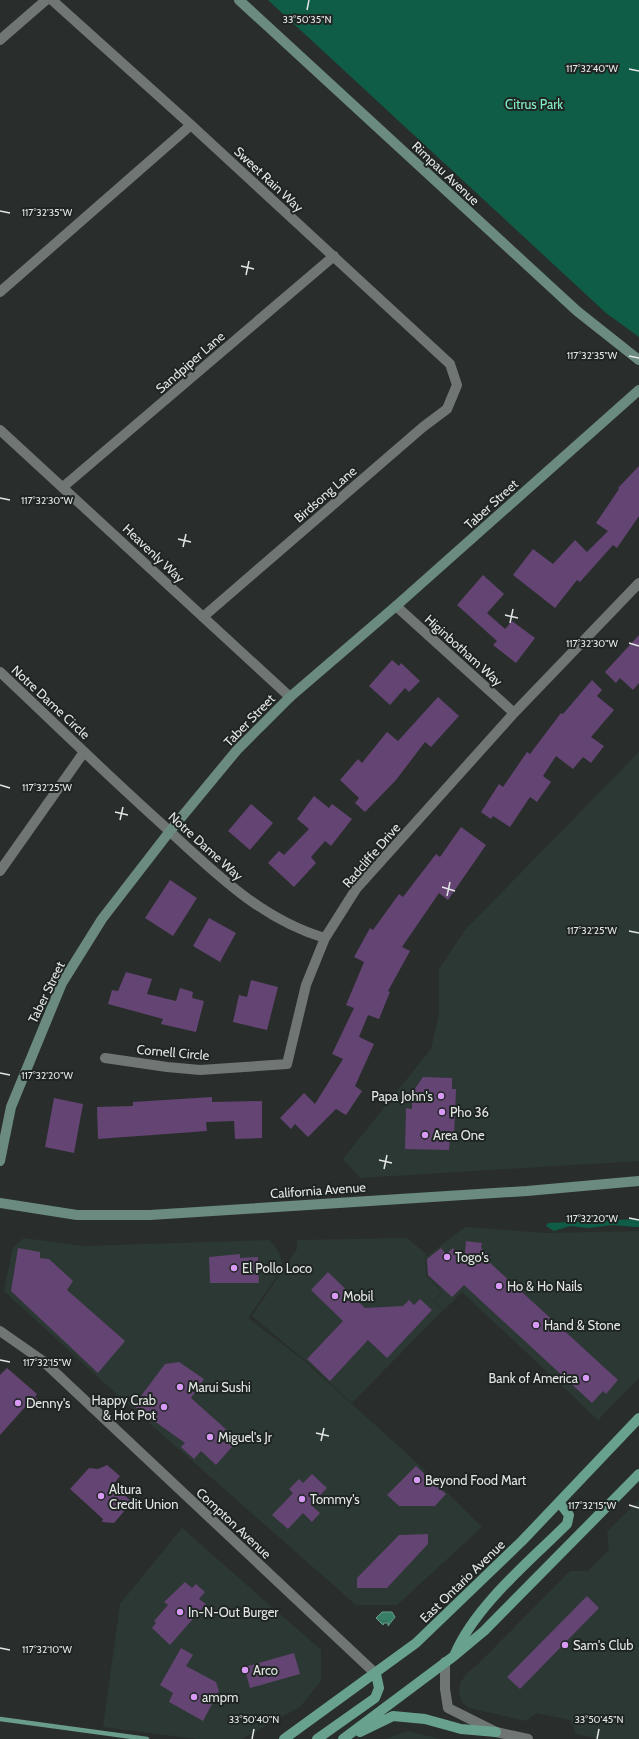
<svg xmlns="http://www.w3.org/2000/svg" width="639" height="1739" viewBox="0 0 639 1739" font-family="Cabin,sans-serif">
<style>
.built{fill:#2c3833}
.green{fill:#0f5c47}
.water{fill:url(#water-ripples);stroke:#6a9d8c}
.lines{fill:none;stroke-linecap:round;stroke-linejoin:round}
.stream{stroke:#6a9d8c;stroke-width:4.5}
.building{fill:#634472}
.street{stroke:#707673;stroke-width:10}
.secondary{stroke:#6c8b80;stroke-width:10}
.primary{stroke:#68a18d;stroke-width:10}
.ticks{fill:none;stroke:#e3e6e5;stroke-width:1.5}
.poi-dot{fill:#d99af7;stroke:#1f2522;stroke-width:1.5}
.labels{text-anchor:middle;stroke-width:4;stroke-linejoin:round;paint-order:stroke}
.park-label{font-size:13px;fill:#83edc7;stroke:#1f2522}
.street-label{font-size:13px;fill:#e3e6e5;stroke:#1f2522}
.poi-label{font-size:13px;fill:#e3e6e5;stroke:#1f2522;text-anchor:start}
.ticks-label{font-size:10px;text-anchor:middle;fill:#e3e6e5;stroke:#1f2522;stroke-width:4;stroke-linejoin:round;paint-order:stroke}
</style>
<defs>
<pattern id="water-ripples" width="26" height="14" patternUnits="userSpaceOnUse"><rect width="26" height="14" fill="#367e66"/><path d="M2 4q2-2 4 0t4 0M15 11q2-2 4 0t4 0" fill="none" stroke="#3c6457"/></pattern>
</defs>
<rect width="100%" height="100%" fill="#292e2c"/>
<!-- built -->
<path class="built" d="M 639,752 L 639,1161 L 360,1178 L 343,1159 L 431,1049 L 439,1014 L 439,969 L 465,930 Z
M 465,1227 L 546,1233 L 639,1231 L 639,1378 L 598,1420 L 462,1292 L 444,1310 L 435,1301 L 443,1292 L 427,1275 L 426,1257 Z
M 24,1238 L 83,1246 L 270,1240 L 279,1252 L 283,1267 L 248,1318 L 302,1359 L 416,1462 L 482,1527 L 397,1605 L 356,1605 L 122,1399 L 4,1291 L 13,1247 Z
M 407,1238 L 425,1253 L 426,1275 L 442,1292 L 434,1301 L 443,1310 L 352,1403 L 306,1361 L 252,1316 L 297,1249 L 297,1240 Z
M 639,1500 L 639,1739 L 601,1739 L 576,1734 L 570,1720 L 537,1713 L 526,1721 L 469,1708 L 462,1702 L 459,1694 L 460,1683 L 467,1673 L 476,1666 L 570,1571 L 588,1571 L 609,1550 L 607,1532 Z
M 182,1528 L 321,1650 L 321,1681 L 300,1707 L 242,1739 L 197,1739 L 103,1727 L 120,1604 Z
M 408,1731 L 440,1739 L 385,1739 Z"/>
<!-- green -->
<path class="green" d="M 268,0 L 639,0 L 639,337 L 606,313 Z
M 639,1219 L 639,1227 L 635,1227 L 613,1225 L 588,1228 L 570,1226 L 554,1231 L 546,1226 L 548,1223 Z"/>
<!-- water -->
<path class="water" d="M 382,1612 L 392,1612 L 395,1617 L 388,1626 L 388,1623 L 384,1623 L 383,1625 L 376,1618 Z"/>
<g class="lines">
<!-- stream -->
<path class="stream" d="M 0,1719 L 147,1739"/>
</g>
<!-- building -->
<path class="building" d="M 639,466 L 639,516 L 617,548 L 613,545 L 580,582 L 577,580 L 555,608 L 513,575 L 533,549 L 553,564 L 575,540 L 587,552 L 608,531 L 596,523 L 619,489 L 618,488 Z
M 483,575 L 504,594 L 487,613 L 505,629 L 512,621 L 535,638 L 516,663 L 493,645 L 497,641 L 457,605 Z
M 639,635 L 639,683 L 633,690 L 620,678 L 616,683 L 605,672 Z
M 392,660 L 399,666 L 401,663 L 420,681 L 409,692 L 405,688 L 390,705 L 369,686 Z
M 592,680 L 602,690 L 597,696 L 614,710 L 591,737 L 604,746 L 591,763 L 583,757 L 573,769 L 556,756 L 543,776 L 551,782 L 537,802 L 530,797 L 510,827 L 493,816 L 491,819 L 481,812 L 499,784 L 503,787 L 527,752 L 530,754 L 561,713 L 563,714 Z
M 438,697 L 459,716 L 431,747 L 425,742 L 396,780 L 365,812 L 355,803 L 359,798 L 340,780 L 358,759 L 362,763 L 387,732 L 398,741 Z
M 314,796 L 329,808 L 332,804 L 352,819 L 331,846 L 325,841 L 311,857 L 316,863 L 294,887 L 268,863 L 279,851 L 284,855 L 309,829 L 297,819 Z
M 251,804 L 273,823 L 250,850 L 228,831 Z
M 461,827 L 486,845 L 448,900 L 439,893 L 402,947 L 410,951 L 388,991 L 390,992 L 379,1019 L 368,1015 L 359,1037 L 374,1044 L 355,1086 L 362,1091 L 346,1115 L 336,1109 L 308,1137 L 295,1124 L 291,1129 L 280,1118 L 304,1093 L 315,1104 L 343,1059 L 332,1054 L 354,1008 L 346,1005 L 364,962 L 354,957 L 370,928 L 373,930 L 399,894 L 403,897 L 436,854 L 440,857 Z
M 170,880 L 197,898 L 173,936 L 145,918 Z
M 209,918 L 236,933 L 220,962 L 193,946 Z
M 126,972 L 152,979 L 147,994 L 176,1001 L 180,988 L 193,992 L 192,998 L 204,1001 L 196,1032 L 161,1024 L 163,1019 L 108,1004 L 112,990 L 118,991 Z
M 251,980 L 278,987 L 267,1030 L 233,1022 L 239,995 L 247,997 Z
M 423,1077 L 452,1078 L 452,1089 L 456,1089 L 454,1139 L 450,1139 L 449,1150 L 405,1149 L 406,1108 L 412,1109 L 412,1093 Z
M 212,1097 L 212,1102 L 262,1101 L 262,1138 L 235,1139 L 234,1121 L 206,1122 L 207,1131 L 98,1139 L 97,1107 L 133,1106 L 133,1102 Z
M 54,1098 L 83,1104 L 74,1153 L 45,1147 Z
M 466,1241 L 482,1243 L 481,1248 L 491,1257 L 488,1261 L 618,1380 L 606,1394 L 603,1391 L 592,1403 L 464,1285 L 452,1297 L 428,1275 L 427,1259 L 441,1248 L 446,1254 L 453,1248 L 464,1262 Z
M 18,1248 L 40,1252 L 40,1258 L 49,1259 L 73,1281 L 67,1290 L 125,1341 L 98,1373 L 11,1291 Z
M 240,1254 L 240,1258 L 258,1257 L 259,1283 L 210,1283 L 209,1257 Z
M 328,1272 L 365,1308 L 403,1306 L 409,1300 L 414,1305 L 420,1299 L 432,1310 L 387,1358 L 368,1340 L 330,1381 L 307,1359 L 343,1321 L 311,1290 Z
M 179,1362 L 204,1379 L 191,1398 L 238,1440 L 216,1465 L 201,1451 L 194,1459 L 181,1447 L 185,1443 L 136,1408 L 135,1404 L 165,1364 Z
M 7,1368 L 37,1394 L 35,1397 L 39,1400 L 30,1410 L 26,1406 L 0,1435 L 0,1375 Z
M 107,1465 L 120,1476 L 113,1485 L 132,1502 L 114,1523 L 102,1522 L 103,1519 L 70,1489 L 89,1468 L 98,1469 Z
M 416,1466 L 446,1494 L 435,1506 L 399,1506 L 387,1495 Z
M 312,1474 L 327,1488 L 311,1505 L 320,1513 L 312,1522 L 303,1513 L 288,1529 L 272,1515 L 293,1493 L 289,1489 L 299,1479 L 303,1483 Z
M 428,1534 L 428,1544 L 387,1588 L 357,1588 L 357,1578 L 399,1535 Z
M 185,1582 L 192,1588 L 196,1584 L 205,1592 L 199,1599 L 206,1604 L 170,1645 L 152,1628 L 156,1623 L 154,1621 L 168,1605 L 164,1602 Z
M 587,1596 L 599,1608 L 520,1689 L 507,1677 Z
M 181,1648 L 193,1655 L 186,1666 L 216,1682 L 219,1691 L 203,1721 L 169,1702 L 173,1693 L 160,1685 Z
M 294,1653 L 300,1674 L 250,1688 L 244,1667 Z"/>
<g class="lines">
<!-- street -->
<path class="street" d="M 52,0 L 191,125 L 450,364 L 457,385 L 447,409 L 423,427 L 203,617
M 0,40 L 46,0
M 0,292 L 191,125
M 0,430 L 290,697
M 63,487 L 334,256
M 396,606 L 514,713
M 0,672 C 51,720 101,769 153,816 C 205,863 256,918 325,938
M 0,871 L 84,752
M 105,1058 L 167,1067 L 200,1070 L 287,1064 L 306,985 L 325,938 L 356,889 L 514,713 L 639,583
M 0,1331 L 43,1361 L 376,1674
M 445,1662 L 445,1689 L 448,1708 L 496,1732 L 528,1739"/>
<!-- secondary -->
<path class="secondary" d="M 239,0 L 577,311 L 639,360
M 0,1161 L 11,1107 L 62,983 L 102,919 L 170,831 L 237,750 L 290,697 L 396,606 L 639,390
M 0,1203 L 77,1215 L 150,1215 L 527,1191 L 639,1181"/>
<!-- primary -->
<path class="primary" d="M 455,1654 C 475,1606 530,1561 567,1524 L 569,1515 L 559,1502
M 360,1732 L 393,1716 L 425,1719 L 461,1729 L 496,1732
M 284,1739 L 416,1643 L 522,1541 L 639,1418
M 317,1739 L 375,1698 L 379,1688 L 376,1674
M 343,1739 L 454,1656 L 484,1631 L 639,1474"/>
</g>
<!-- ticks -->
<path class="ticks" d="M 307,10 L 309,0M 629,69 L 639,71M 0,211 L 10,213M 241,266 L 254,269M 246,275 L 249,261M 629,356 L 639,358M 0,498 L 10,500M 178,539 L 191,542M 183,547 L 186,534M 505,615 L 518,618M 510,623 L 513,609M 629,643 L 639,646M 0,785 L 10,788M 115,812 L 128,815M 120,820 L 123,807M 442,887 L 455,891M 447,896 L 450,882M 629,931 L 639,933M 0,1073 L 10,1075M 379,1160 L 392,1163M 384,1169 L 387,1155M 629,1218 L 639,1220M 0,1360 L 10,1362M 316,1433 L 329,1436M 321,1441 L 324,1428M 629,1505 L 639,1508M 0,1648 L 10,1650M 252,1739 L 254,1729M 597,1739 L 599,1729"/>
<!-- markers -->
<g class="poi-dot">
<circle cx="441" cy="1096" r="4"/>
<circle cx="442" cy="1112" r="4"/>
<circle cx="425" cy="1135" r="4"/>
<circle cx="447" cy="1257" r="4"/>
<circle cx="234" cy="1268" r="4"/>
<circle cx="499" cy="1286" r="4"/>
<circle cx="335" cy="1296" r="4"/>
<circle cx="536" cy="1325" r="4"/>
<circle cx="586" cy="1378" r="4"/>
<circle cx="180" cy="1387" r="4"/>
<circle cx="18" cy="1403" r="4"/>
<circle cx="164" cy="1407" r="4"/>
<circle cx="210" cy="1437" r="4"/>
<circle cx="417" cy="1480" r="4"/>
<circle cx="101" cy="1496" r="4"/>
<circle cx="302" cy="1499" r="4"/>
<circle cx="180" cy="1612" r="4"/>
<circle cx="565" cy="1645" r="4"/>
<circle cx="245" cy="1670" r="4"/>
<circle cx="194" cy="1697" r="4"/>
</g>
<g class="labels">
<!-- park labels -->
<g class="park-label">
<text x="534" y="109">Citrus Park</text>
</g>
<!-- street labels -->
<g class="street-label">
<text transform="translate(446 173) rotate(43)" y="5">Rimpau Avenue</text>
<text transform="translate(269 179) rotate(43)" y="5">Sweet Rain Way</text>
<text transform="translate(190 362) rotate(-41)" y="5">Sandpiper Lane</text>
<text transform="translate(325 494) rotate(-41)" y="5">Birdsong Lane</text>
<text transform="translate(491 504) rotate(-42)" y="5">Taber Street</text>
<text transform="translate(154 553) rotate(43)" y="5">Heavenly Way</text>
<text transform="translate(464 650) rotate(42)" y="5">Higinbotham Way</text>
<text transform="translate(51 702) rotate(43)" y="5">Notre Dame Circle</text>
<text transform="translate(249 720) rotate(-46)" y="5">Taber Street</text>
<text transform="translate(206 846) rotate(42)" y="5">Notre Dame Way</text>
<text transform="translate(371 855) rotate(-49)" y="5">Radcliffe Drive</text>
<text transform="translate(46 992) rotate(-64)" y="5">Taber Street</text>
<text transform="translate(173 1052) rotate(5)" y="5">Cornell Circle</text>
<text transform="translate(318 1190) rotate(-4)" y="5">California Avenue</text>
<text transform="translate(234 1523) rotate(43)" y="5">Compton Avenue</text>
<text transform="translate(462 1581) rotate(-44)" y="5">East Ontario Avenue</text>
</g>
<!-- poi labels -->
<g class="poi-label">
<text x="433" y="1101" text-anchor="end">Papa John's</text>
<text x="450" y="1117">Pho 36</text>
<text x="433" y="1140">Area One</text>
<text x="455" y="1262">Togo's</text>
<text x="242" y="1273">El Pollo Loco</text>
<text x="507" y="1291">Ho &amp; Ho Nails</text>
<text x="343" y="1301">Mobil</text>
<text x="544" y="1330">Hand &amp; Stone</text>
<text x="578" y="1383" text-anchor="end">Bank of America</text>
<text x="188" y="1392">Marui Sushi</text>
<text x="156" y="1405" text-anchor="end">Happy Crab<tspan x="156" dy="15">&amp; Hot Pot</tspan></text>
<text x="26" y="1408">Denny's</text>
<text x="218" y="1442">Miguel's Jr</text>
<text x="425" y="1485">Beyond Food Mart</text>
<text x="109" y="1494">Altura<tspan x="109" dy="15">Credit Union</tspan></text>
<text x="310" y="1504">Tommy's</text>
<text x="188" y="1617">In-N-Out Burger</text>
<text x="573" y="1650">Sam's Club</text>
<text x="253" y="1675">Arco</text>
<text x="202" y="1702">ampm</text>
</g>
</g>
<g class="ticks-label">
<text x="307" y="23">33°50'35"N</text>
<text x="592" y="72">117°32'40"W</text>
<text x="47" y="216">117°32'35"W</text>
<text x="592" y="359">117°32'35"W</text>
<text x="47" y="504">117°32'30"W</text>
<text x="592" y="647">117°32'30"W</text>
<text x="47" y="791">117°32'25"W</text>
<text x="592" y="934">117°32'25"W</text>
<text x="47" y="1079">117°32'20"W</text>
<text x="592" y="1222">117°32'20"W</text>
<text x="47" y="1366">117°32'15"W</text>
<text x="592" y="1509">117°32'15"W</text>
<text x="47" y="1653">117°32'10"W</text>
<text x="254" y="1723">33°50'40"N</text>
<text x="599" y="1723">33°50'45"N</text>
</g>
</svg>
